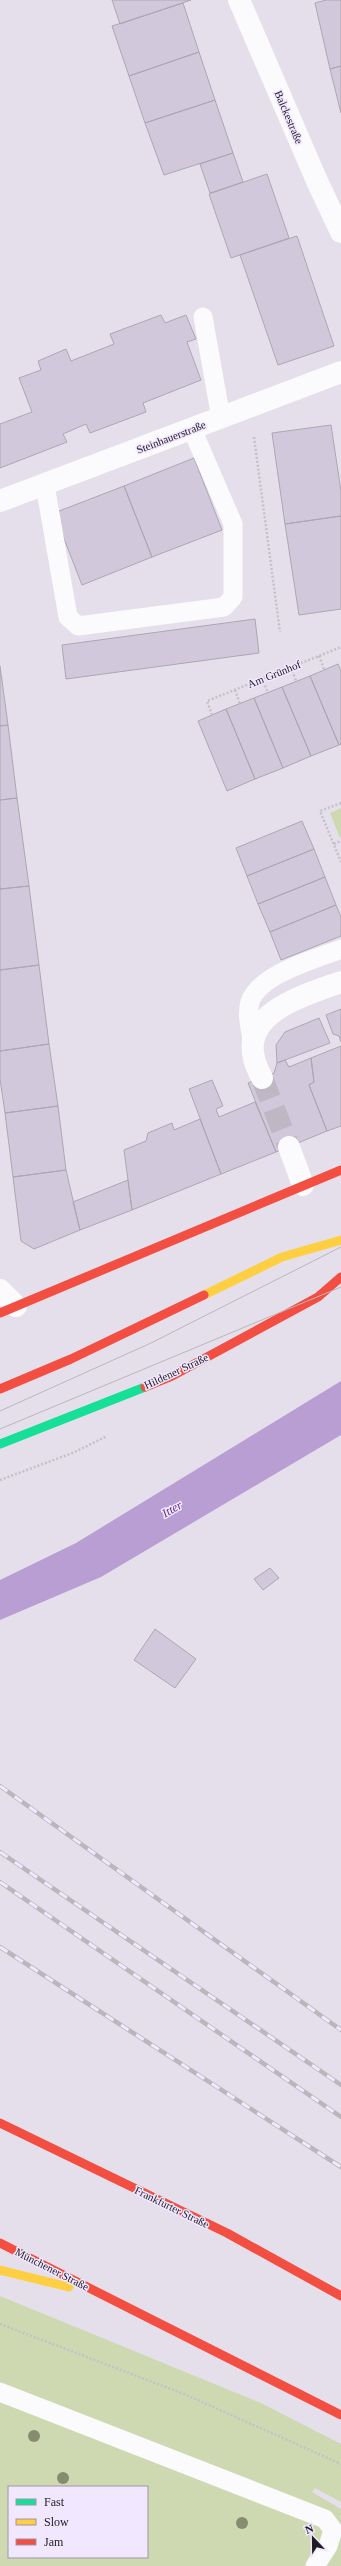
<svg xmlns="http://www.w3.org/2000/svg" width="341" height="2566" viewBox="0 0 341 2566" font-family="Georgia,serif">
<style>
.green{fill:#ced9b2;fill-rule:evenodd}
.water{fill:#b99ed4}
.building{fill:#d2c8db;stroke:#aca7b1}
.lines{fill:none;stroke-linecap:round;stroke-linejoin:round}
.street-tunnel{stroke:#bdb8c3;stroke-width:22;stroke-dasharray:22 11;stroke-linecap:butt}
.path{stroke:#c4c1c7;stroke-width:2.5;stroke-dasharray:2 2;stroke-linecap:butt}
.lane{stroke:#fbfafc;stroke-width:19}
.street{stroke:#fbfafc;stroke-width:22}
.fast{stroke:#16e098;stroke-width:9}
.slow{stroke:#ffcf43;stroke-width:9}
.jam{stroke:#f24e42;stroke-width:9}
.tram{stroke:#b9b7bb;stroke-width:1}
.rail-casing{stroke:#b9b7bb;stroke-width:4.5}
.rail{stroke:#f1e7ff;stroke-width:3;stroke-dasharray:9;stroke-linecap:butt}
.tree{fill:#878c70}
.labels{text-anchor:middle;stroke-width:3;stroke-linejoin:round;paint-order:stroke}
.street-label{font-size:11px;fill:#1f1b23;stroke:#f1e7ff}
.water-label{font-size:12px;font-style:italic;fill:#613389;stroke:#f1e7ff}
</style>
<rect width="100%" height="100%" fill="#e5dfeb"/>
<!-- green -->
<path class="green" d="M 341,808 L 341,837 L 340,838 L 330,813 Z
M 0,2296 L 261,2403 L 341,2444 L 341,2502 L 315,2488 L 312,2492 L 341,2509 L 341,2566 L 0,2566 ZM 9,2487 L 147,2487 L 147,2557 L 9,2557 Z"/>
<!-- water -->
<path class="water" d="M 341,1381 L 341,1435 L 101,1577 L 0,1620 L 0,1580 L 76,1543 Z"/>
<!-- building -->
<path class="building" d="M 112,0 L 191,0 L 120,24 Z
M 326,0 L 341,0 L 341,66 L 330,69 L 315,3 Z
M 183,3 L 199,52 L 129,76 L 112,26 Z
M 199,52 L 215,100 L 145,123 L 129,76 Z
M 341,66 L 341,113 L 330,69 Z
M 215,100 L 233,153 L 164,175 L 145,123 Z
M 233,153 L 243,182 L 210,193 L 200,164 Z
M 267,174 L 289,238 L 231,258 L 209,194 Z
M 297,236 L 334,346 L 278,365 L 240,255 Z
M 161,315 L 165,323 L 186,315 L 196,339 L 187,342 L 201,380 L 143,403 L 146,412 L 90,433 L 86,424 L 63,434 L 67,442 L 0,468 L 0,424 L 32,412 L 19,378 L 41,370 L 38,361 L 66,349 L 71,361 L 114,344 L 110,334 Z
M 331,425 L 341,491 L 341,516 L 285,524 L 272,433 Z
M 194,458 L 222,530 L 152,557 L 124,486 Z
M 124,486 L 152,557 L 82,585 L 54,513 Z
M 341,516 L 341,609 L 299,615 L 285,524 Z
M 255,619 L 259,653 L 66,679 L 62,645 Z
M 338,664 L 341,671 L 341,744 L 339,745 L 310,676 Z
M 0,666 L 8,725 L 0,726 Z
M 310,676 L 339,745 L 311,756 L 282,687 Z
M 282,687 L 311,756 L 283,768 L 254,698 Z
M 254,698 L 283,768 L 255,779 L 226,709 Z
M 226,709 L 255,779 L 227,791 L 198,721 Z
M 8,725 L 17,798 L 0,800 L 0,726 Z
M 17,798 L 29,886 L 0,889 L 0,800 Z
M 302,821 L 314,849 L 247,876 L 236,848 Z
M 314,849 L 325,877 L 258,904 L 247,876 Z
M 325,877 L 336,905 L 270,932 L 258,904 Z
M 29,886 L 39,965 L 0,970 L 0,889 Z
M 336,905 L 341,917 L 341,936 L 281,960 L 270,932 Z
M 39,965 L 49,1044 L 0,1051 L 0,970 Z
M 341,1009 L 341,1042 L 339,1036 L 333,1034 L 326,1015 Z
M 319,1018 L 330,1043 L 277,1063 L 276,1045 L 285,1032 Z
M 49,1044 L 58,1106 L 5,1113 L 0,1079 L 0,1051 Z
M 341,1046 L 341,1126 L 327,1131 L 309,1085 L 314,1082 L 311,1058 Z
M 311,1058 L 314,1082 L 309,1085 L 327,1131 L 276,1152 L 248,1083 L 274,1073 L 277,1063 L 285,1060 L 289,1067 Z
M 212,1080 L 223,1106 L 216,1109 L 219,1117 L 255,1102 L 276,1152 L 221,1174 L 189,1089 Z
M 58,1106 L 66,1170 L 13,1177 L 5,1113 Z
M 200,1119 L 221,1174 L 132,1210 L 124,1150 L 146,1141 L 148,1133 L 172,1123 L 174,1130 Z
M 66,1170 L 80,1230 L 34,1249 L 21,1241 L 13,1177 Z
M 128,1180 L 132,1210 L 80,1230 L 73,1202 Z
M 270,1568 L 279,1578 L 263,1590 L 254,1579 Z
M 155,1629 L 196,1659 L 175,1688 L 134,1660 Z"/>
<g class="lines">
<!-- street-tunnel -->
<path class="street-tunnel" d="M 262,1078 L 289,1147"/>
<!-- path -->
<path class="path" d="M 254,437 L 280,632
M 319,656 L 324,669
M 291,667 L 296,681
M 262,678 L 268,693
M 235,690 L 240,704
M 212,715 L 207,701 L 341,647
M 341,803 L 320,811 L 341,862
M 334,844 L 341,841
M 0,1480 L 75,1452 L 107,1436
M 0,2324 L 184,2394 L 341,2464"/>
<!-- lane -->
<path class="lane" d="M 203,317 L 221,418
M 45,485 L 68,617 L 78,626 L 224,607 L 233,597 L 233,524 L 192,429
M 253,1044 C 251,1031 246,1015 250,1002 C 259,974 316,959 341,949
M 0,2392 L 325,2519 L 333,2530 L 328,2546 L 315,2566"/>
<!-- street -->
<path class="street" d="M 239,0 L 317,181 L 341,232
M 0,501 L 341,372
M 262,1078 C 259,1072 255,1065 254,1058 C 242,1011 309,994 341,982
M 289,1147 L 303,1185
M 0,1290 L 16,1306"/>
<!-- fast -->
<path class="fast" d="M 0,1444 L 145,1387"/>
<!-- slow -->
<path class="slow" d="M 204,1295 L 282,1257 L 341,1240
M 0,2270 L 69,2287"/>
<!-- jam -->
<path class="jam" d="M 0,1313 L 341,1170
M 145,1387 L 172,1376 L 318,1297 L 341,1277
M 0,1389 L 71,1359 L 204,1295
M 0,2123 L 227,2233 L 341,2296
M 0,2243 L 341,2415"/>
<!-- tram -->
<path class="tram" d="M 0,1411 L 151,1343 L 341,1247
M 0,1429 L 341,1287"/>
<defs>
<path id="rail" d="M 0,1786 L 341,2030
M 0,1852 L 341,2085
M 0,1882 L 341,2117
M 0,1947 L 341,2167"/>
</defs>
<!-- rail casing -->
<use href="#rail" class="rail-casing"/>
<!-- rail -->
<use href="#rail" class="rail"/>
</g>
<!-- trees -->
<g class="tree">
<circle cx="34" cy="2436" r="6"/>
<circle cx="63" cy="2478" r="6"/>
<circle cx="242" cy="2523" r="6"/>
</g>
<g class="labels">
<!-- street labels -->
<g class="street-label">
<text transform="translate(289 117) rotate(67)" y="4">Balckestraße</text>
<text transform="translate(171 437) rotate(-21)" y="4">Steinhauerstraße</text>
<text transform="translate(274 674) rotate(-22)" y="4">Am Grünhof</text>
<text transform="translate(176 1371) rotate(-25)" y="4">Hildener Straße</text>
<text transform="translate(172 2207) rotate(26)" y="4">Frankfurter Straße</text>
<text transform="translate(52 2269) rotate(27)" y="4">Münchener Straße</text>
</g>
<!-- water labels -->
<g class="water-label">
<text transform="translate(172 1509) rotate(-30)" y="4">Itter</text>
</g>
</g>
<!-- legend -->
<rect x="8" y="2486" width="140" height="72" fill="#f1e7ff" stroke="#9d95a7"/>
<rect x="16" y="2499" width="20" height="6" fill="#16e098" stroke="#9d95a7"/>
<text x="44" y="2506" font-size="12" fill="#1f1b23">Fast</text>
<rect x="16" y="2519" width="20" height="6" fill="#ffcf43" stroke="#9d95a7"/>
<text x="44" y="2526" font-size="12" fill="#1f1b23">Slow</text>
<rect x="16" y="2539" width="20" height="6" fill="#f24e42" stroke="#9d95a7"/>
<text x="44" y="2546" font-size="12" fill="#1f1b23">Jam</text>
<!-- north arrow -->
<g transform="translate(313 2538) rotate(338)" stroke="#f1e7ff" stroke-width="3" paint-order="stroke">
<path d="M0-3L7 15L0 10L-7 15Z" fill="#1f1b23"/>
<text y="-6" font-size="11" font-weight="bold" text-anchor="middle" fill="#1f1b23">N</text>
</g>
</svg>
